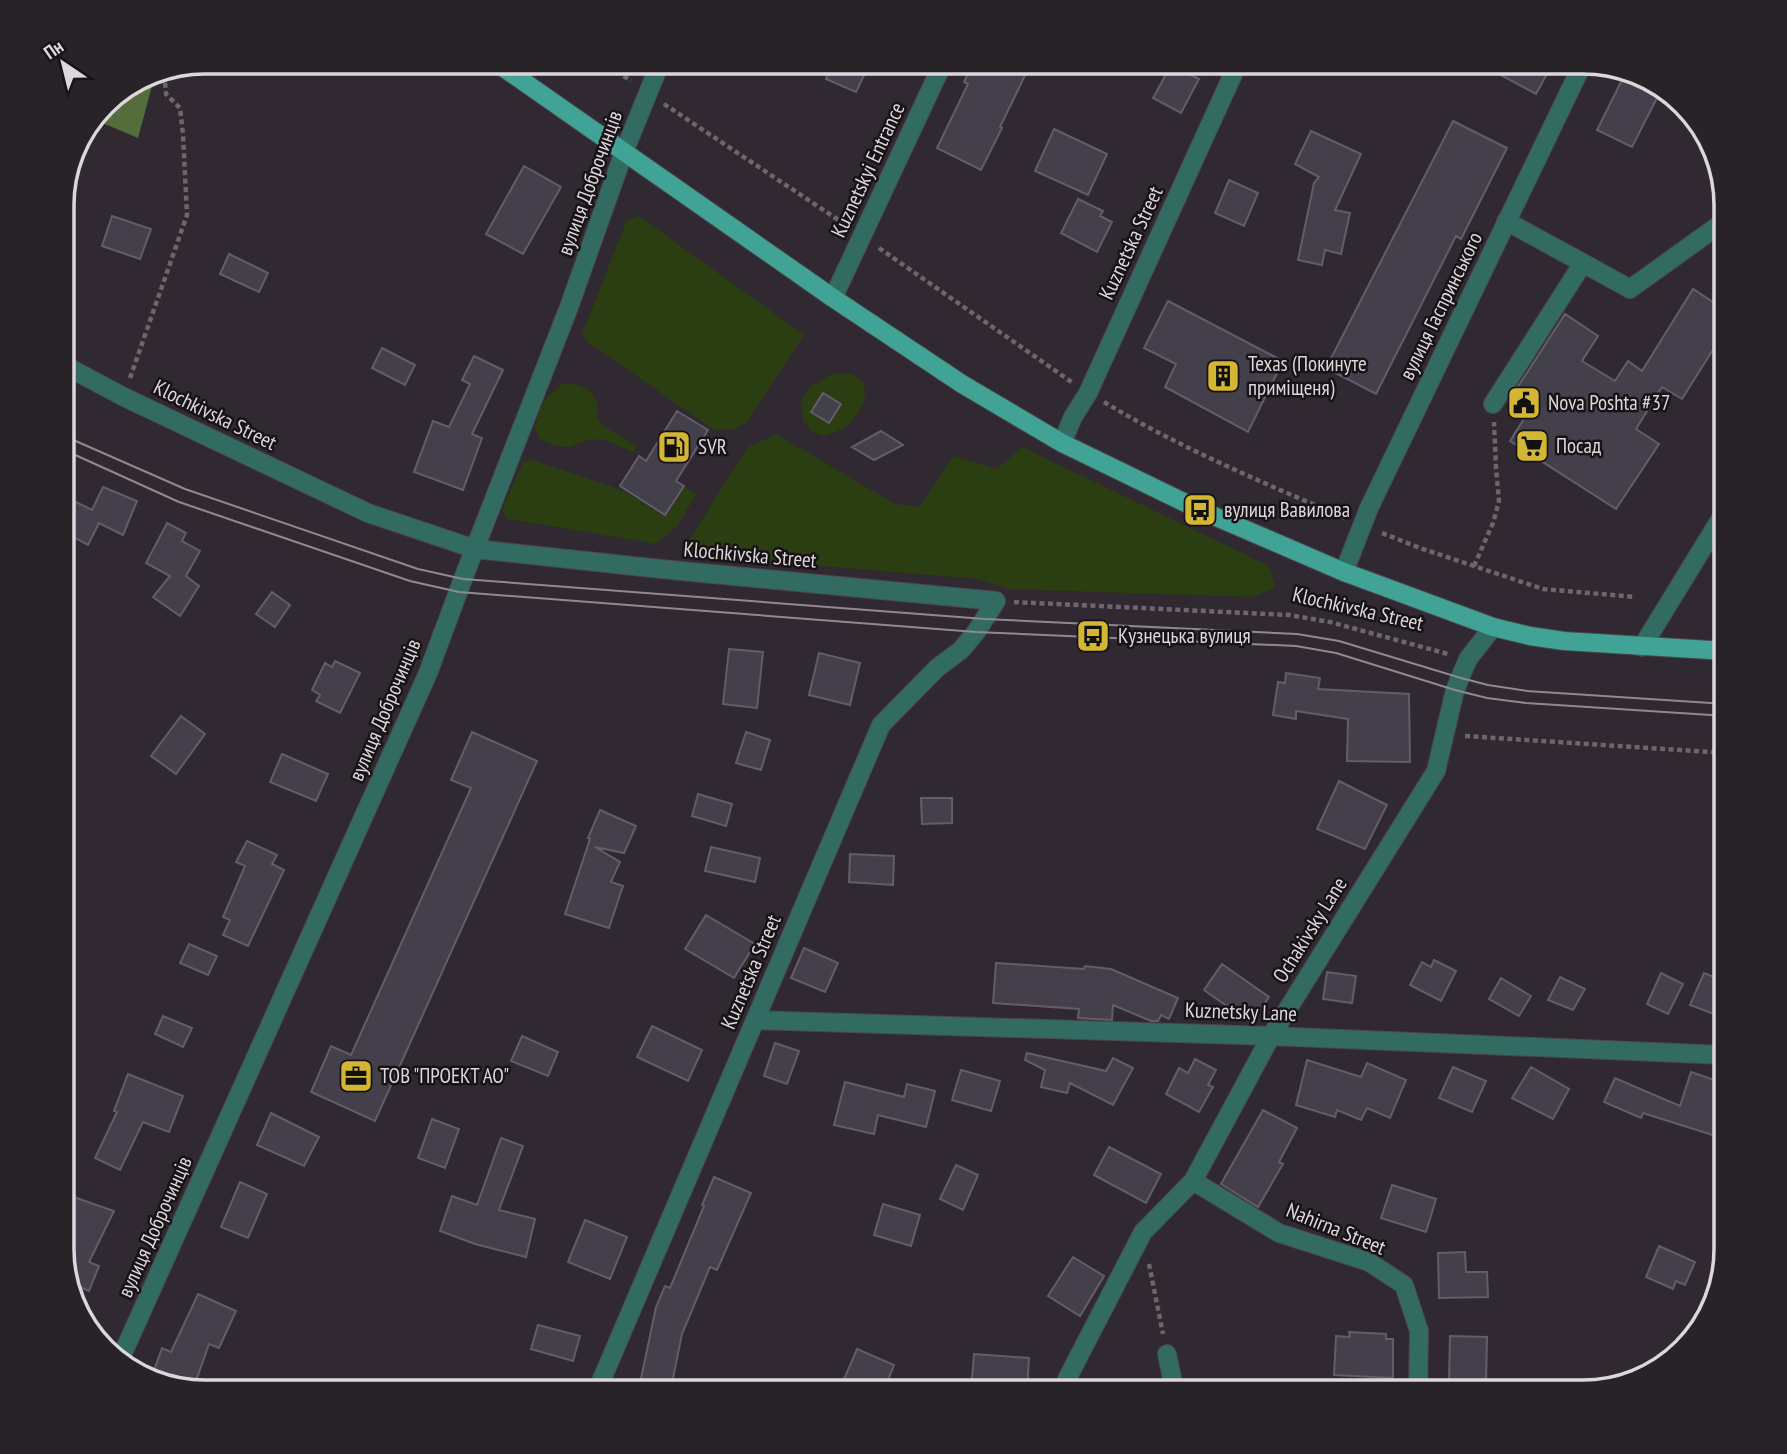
<svg xmlns="http://www.w3.org/2000/svg" width="1787" height="1454" viewBox="0 0 1787 1454" font-family="'PT Sans Narrow',sans-serif">
<style>
.green{fill:#2a3e11}
.forest{fill:#556d3b}
.building{fill:#44404b;stroke:#625e69;stroke-width:2}
.lines{fill:none;stroke-linecap:round;stroke-linejoin:round}
.minor-casing{stroke:#4d454c;stroke-width:20}
.major-casing{stroke:#4d454c;stroke-width:20}
.path{stroke:#6d666d;stroke-width:4.5;stroke-dasharray:5 3.5;stroke-linecap:butt}
.minor{stroke:#316b62;stroke-width:18}
.major{stroke:#40a395;stroke-width:18}
.tram{stroke:#90898f;stroke-width:2}
.labels{text-anchor:middle;stroke-width:5;stroke-linejoin:round;paint-order:stroke}
.street-label{font-size:21px;fill:#ddd7dc;stroke:#171317}
.poi-label{font-size:21px;fill:#ddd7dc;stroke:#171317;text-anchor:start}
.rim{fill:none;stroke:#ddd7dc;stroke-width:3.5}
</style>
<rect width="100%" height="100%" fill="#312931"/>
<!-- green -->
<path class="green" d="M 639,216 L 804,335 L 746,423 L 731,430 L 713,429 L 589,343 L 582,334 L 627,220 Z
M 832,374 L 853,374 L 864,384 L 865,399 L 858,413 L 845,428 L 824,436 L 812,432 L 803,421 L 801,401 L 810,387 Z
M 564,383 C 588,385 600,393 598,419 L 603,426 L 637,446 L 633,452 L 603,439 L 588,440 L 570,447 L 555,446 L 540,439 L 535,429 C 540,403 543,399 564,383 Z
M 776,434 L 895,504 L 920,507 L 953,456 L 997,469 L 1022,447 L 1269,566 L 1276,588 L 1253,597 L 1009,589 L 978,579 L 689,555 L 686,545 L 747,448 Z
M 532,460 L 624,491 L 665,517 L 685,487 L 696,495 L 677,526 L 656,544 L 508,519 L 502,510 L 523,462 Z"/>
<!-- forest -->
<path class="forest" d="M 156,71 L 138,138 L 93,119 L 110,97 L 150,72 Z"/>
<!-- building -->
<path class="building" d="M 834,61 L 871,61 L 856,92 L 826,79 Z
M 974,61 L 1032,61 L 1000,127 L 1002,128 L 981,170 L 937,148 L 968,84 L 964,82 Z
M 1475,61 L 1554,61 L 1536,94 Z
M 1171,65 L 1199,79 L 1181,113 L 1153,98 Z
M 1627,70 L 1637,72 L 1662,88 L 1632,147 L 1597,130 Z
M 1453,121 L 1507,148 L 1461,239 L 1456,236 L 1376,394 L 1326,368 Z
M 1054,129 L 1107,154 L 1088,195 L 1035,171 Z
M 1311,131 L 1361,154 L 1335,210 L 1350,213 L 1341,254 L 1325,250 L 1322,265 L 1298,260 L 1314,183 L 1319,177 L 1295,164 Z
M 524,166 L 561,187 L 523,254 L 486,234 Z
M 1229,180 L 1258,193 L 1244,226 L 1215,213 Z
M 1078,199 L 1103,211 L 1100,216 L 1112,222 L 1097,252 L 1061,233 Z
M 112,216 L 151,229 L 140,259 L 102,246 Z
M 229,254 L 268,273 L 259,292 L 220,274 Z
M 1726,282 L 1726,329 L 1682,399 L 1662,387 L 1636,429 L 1659,444 L 1616,509 L 1510,441 L 1527,414 L 1508,402 L 1565,314 L 1598,336 L 1582,361 L 1615,381 L 1628,361 L 1642,371 L 1693,289 L 1713,302 Z
M 1168,301 L 1283,361 L 1248,432 L 1165,387 L 1176,364 L 1144,348 Z
M 382,348 L 415,365 L 405,385 L 372,368 Z
M 474,356 L 503,370 L 472,434 L 482,438 L 463,490 L 414,472 L 433,421 L 449,427 L 470,384 L 462,380 Z
M 823,393 L 841,404 L 829,423 L 811,412 Z
M 677,411 L 708,430 L 676,481 L 684,486 L 665,515 L 620,486 L 639,456 L 646,461 Z
M 881,431 L 903,445 L 874,460 L 852,447 Z
M 103,487 L 137,501 L 123,535 L 99,523 L 88,545 L 62,531 L 62,526 L 74,501 L 92,510 Z
M 167,523 L 186,533 L 182,541 L 200,551 L 186,576 L 199,586 L 180,616 L 153,597 L 170,576 L 146,563 Z
M 272,592 L 290,605 L 275,627 L 256,614 Z
M 729,649 L 763,652 L 757,708 L 723,704 Z
M 819,653 L 860,663 L 850,705 L 809,695 Z
M 335,661 L 360,673 L 340,713 L 316,701 L 320,695 L 312,690 L 325,663 L 332,667 Z
M 1286,673 L 1320,678 L 1318,689 L 1409,694 L 1410,762 L 1347,761 L 1348,719 L 1296,711 L 1296,719 L 1273,715 L 1278,682 L 1285,683 Z
M 181,716 L 205,734 L 176,774 L 151,756 Z
M 472,732 L 537,761 L 375,1121 L 311,1092 L 331,1046 L 351,1055 L 471,788 L 451,780 Z
M 746,732 L 770,740 L 761,770 L 736,763 Z
M 282,754 L 328,774 L 316,801 L 270,782 Z
M 1339,781 L 1387,805 L 1365,849 L 1317,829 Z
M 698,794 L 732,804 L 726,826 L 692,816 Z
M 921,798 L 952,798 L 952,823 L 922,824 Z
M 600,810 L 636,826 L 624,853 L 595,847 L 620,862 L 611,882 L 623,886 L 609,928 L 565,914 L 590,839 L 588,838 Z
M 247,841 L 277,855 L 272,864 L 284,870 L 248,946 L 223,935 L 230,920 L 223,917 L 245,866 L 236,862 Z
M 711,847 L 760,858 L 755,882 L 705,871 Z
M 850,854 L 894,856 L 893,885 L 849,882 Z
M 706,915 L 755,944 L 734,978 L 685,949 Z
M 189,944 L 217,956 L 208,975 L 180,963 Z
M 804,948 L 838,963 L 825,992 L 791,978 Z
M 1434,960 L 1456,971 L 1441,1001 L 1410,985 L 1422,962 L 1431,967 Z
M 996,963 L 1084,969 L 1085,966 L 1111,969 L 1178,998 L 1169,1019 L 1161,1015 L 1158,1021 L 1151,1021 L 1113,1005 L 1112,1020 L 1078,1018 L 1079,1009 L 993,1003 Z
M 1222,964 L 1269,997 L 1251,1023 L 1204,990 Z
M 1327,972 L 1356,976 L 1352,1003 L 1323,999 Z
M 1661,973 L 1683,984 L 1668,1014 L 1647,1004 Z
M 1704,973 L 1726,982 L 1726,989 L 1714,1014 L 1690,1005 Z
M 1560,977 L 1585,989 L 1573,1010 L 1548,1000 Z
M 1501,978 L 1531,996 L 1519,1016 L 1489,999 Z
M 163,1016 L 192,1028 L 183,1047 L 155,1034 Z
M 652,1026 L 702,1050 L 688,1081 L 637,1057 Z
M 522,1036 L 558,1052 L 548,1076 L 511,1061 Z
M 775,1043 L 799,1051 L 787,1084 L 764,1076 Z
M 1027,1053 L 1106,1071 L 1113,1058 L 1133,1068 L 1113,1105 L 1070,1083 L 1067,1093 L 1041,1087 L 1045,1070 L 1025,1060 Z
M 1195,1059 L 1216,1070 L 1208,1085 L 1213,1087 L 1199,1112 L 1166,1094 L 1179,1068 L 1188,1073 Z
M 1307,1060 L 1361,1077 L 1367,1063 L 1406,1080 L 1390,1118 L 1367,1108 L 1361,1120 L 1337,1110 L 1335,1117 L 1296,1105 Z
M 1453,1067 L 1486,1081 L 1472,1112 L 1439,1098 Z
M 1531,1067 L 1569,1089 L 1553,1119 L 1512,1098 Z
M 961,1070 L 1000,1081 L 991,1111 L 952,1100 Z
M 1691,1072 L 1726,1084 L 1726,1125 L 1722,1138 L 1643,1113 L 1641,1118 L 1604,1102 L 1615,1078 L 1680,1106 Z
M 128,1074 L 183,1096 L 169,1132 L 143,1122 L 120,1170 L 95,1158 L 117,1112 L 114,1111 Z
M 845,1082 L 904,1097 L 907,1084 L 935,1091 L 926,1127 L 878,1115 L 874,1134 L 834,1125 Z
M 1263,1110 L 1297,1128 L 1279,1162 L 1283,1164 L 1258,1207 L 1221,1184 Z
M 271,1113 L 319,1137 L 304,1166 L 257,1145 Z
M 432,1119 L 459,1129 L 445,1168 L 418,1158 Z
M 501,1138 L 523,1146 L 499,1210 L 535,1219 L 526,1257 L 475,1244 L 440,1231 L 452,1196 L 477,1205 Z
M 1109,1147 L 1161,1174 L 1146,1203 L 1094,1175 Z
M 956,1165 L 978,1175 L 963,1210 L 940,1199 Z
M 714,1177 L 751,1193 L 717,1270 L 710,1267 L 682,1334 L 670,1393 L 638,1393 L 656,1307 L 665,1286 L 670,1288 L 704,1206 L 702,1205 Z
M 240,1182 L 267,1194 L 248,1238 L 221,1227 Z
M 1392,1185 L 1436,1199 L 1426,1232 L 1381,1218 Z
M 62,1193 L 114,1211 L 89,1262 L 99,1266 L 89,1291 L 68,1282 L 62,1259 Z
M 883,1204 L 920,1215 L 911,1246 L 874,1235 Z
M 585,1220 L 627,1237 L 610,1279 L 568,1262 Z
M 1659,1246 L 1695,1262 L 1685,1285 L 1676,1281 L 1673,1289 L 1646,1277 Z
M 1465,1252 L 1466,1272 L 1487,1272 L 1488,1297 L 1439,1298 L 1438,1253 Z
M 1073,1257 L 1104,1276 L 1080,1316 L 1048,1296 Z
M 198,1294 L 236,1311 L 219,1348 L 209,1344 L 196,1381 L 189,1378 L 186,1388 L 152,1376 L 162,1348 L 171,1352 Z
M 538,1325 L 580,1336 L 573,1361 L 531,1349 Z
M 1349,1332 L 1386,1334 L 1386,1339 L 1393,1339 L 1393,1378 L 1334,1375 L 1336,1336 L 1350,1337 Z
M 1450,1336 L 1487,1337 L 1486,1382 L 1449,1381 Z
M 857,1349 L 894,1365 L 883,1393 L 838,1393 Z
M 974,1354 L 1029,1358 L 1027,1393 L 971,1391 Z"/>
<g class="lines">
<defs>
<path id="minor" d="M 1506,221 L 1583,263
M 62,245 L 63,246
M 833,298 L 944,61
M 62,364 L 124,397 L 368,513 L 475,549 L 661,569 L 996,601 L 976,632 L 961,650 L 937,668 L 881,725 L 596,1393
M 1493,404 L 1583,263 L 1630,289 L 1726,220
M 1062,443 L 1073,417 L 1088,393 L 1239,61
M 1344,572 L 1369,508 L 1584,61
M 1642,647 L 1726,510
M 755,1020 L 1271,1036 L 1726,1055
M 1193,1181 L 1279,1233 L 1369,1262 L 1404,1285 L 1419,1331 L 1418,1393
M 1167,1354 L 1175,1393
M 119,1362 L 428,673 L 463,579 L 569,307 L 624,152 L 661,61
M 1062,1393 L 1067,1379 L 1143,1232 L 1193,1181 L 1271,1036 L 1436,771 L 1455,690 L 1468,659 L 1493,627"/>
<path id="major" d="M 494,61 L 833,298 L 962,384 L 1062,443 L 1200,510 L 1344,572 L 1493,627 L 1530,636 L 1564,641 L 1726,651"/>
</defs>
<!-- minor casing -->
<use href="#minor" class="minor-casing"/>
<!-- major casing -->
<use href="#major" class="major-casing"/>
<!-- path -->
<path class="path" d="M 603,61 L 631,81
M 664,104 L 846,225
M 879,248 L 1073,383
M 130,378 L 187,215 L 183,134 L 180,108 L 166,94 L 164,69
M 1104,402 C 1180,448 1264,483 1345,518
M 1382,533 L 1420,548 L 1543,589 L 1635,597
M 1474,566 L 1493,523 L 1499,501 L 1496,468 L 1494,422
M 1014,602 L 1289,615 L 1330,622 L 1448,654
M 1465,736 L 1726,753
M 1149,1264 L 1163,1334"/>
<!-- minor -->
<use href="#minor" class="minor"/>
<!-- major -->
<use href="#major" class="major"/>
<!-- tram -->
<path class="tram" d="M 62,435 L 185,489 L 418,569 L 463,579 L 985,619 L 1297,634 L 1339,641 L 1461,678 L 1488,685 L 1527,691 L 1726,704
M 62,449 L 179,502 L 410,581 L 459,592 L 976,632 L 1296,646 L 1336,653 L 1455,690 L 1487,698 L 1526,703 L 1726,716"/>
</g>
<!-- icons -->
<defs>
<symbol id="building-square" viewBox="-11 -11 22 22"><rect x="-9" y="-9" width="18" height="18" rx="4" fill="#d4b635" stroke="#171317"/><path d="M-4-6H4V6H1V3H-1V6H-4ZM-2.5-4.3h1.7v1.8h-1.7ZM.8-4.3h1.7v1.8H.8ZM-2.5-1h1.7V.8h-1.7ZM.8-1h1.7V.8H.8Z" fill="#111"/></symbol>
<symbol id="civic-square" viewBox="-11 -11 22 22"><rect x="-9" y="-9" width="18" height="18" rx="4" fill="#d4b635" stroke="#171317"/><path d="M-.6-6.5H3V-4.5H.6V-3L4-1V1h2V6H-6V1h2V-1L-.6-3ZM-1.2 2.5V6h2.4V2.5Z" fill="#111"/></symbol>
<symbol id="supermarket-square" viewBox="-11 -11 22 22"><rect x="-9" y="-9" width="18" height="18" rx="4" fill="#d4b635" stroke="#171317"/><path d="M-6-5.5h2.5l.6 2H6L4.5 2H-2.5L-4.4-4H-6ZM-1.5 3.2a1.3 1.3 0 1 0 .1 0ZM3 3.2a1.3 1.3 0 1 0 .1 0Z" fill="#111"/></symbol>
<symbol id="fuel-square" viewBox="-11 -11 22 22"><rect x="-9" y="-9" width="18" height="18" rx="4" fill="#d4b635" stroke="#171317"/><path d="M-5.5-6h7V0h2V4h1.3V-2.5L3-4.5l.8-.8L6-3V5H2.5V1h-1V6h-7ZM-4.2-4.7v3.2H.2V-4.7Z" fill="#111"/></symbol>
<symbol id="bus-square" viewBox="-11 -11 22 22"><rect x="-9" y="-9" width="18" height="18" rx="4" fill="#d4b635" stroke="#171317"/><path d="M-5-6H5V4H4V6H2V4H-2V6H-4V4H-5ZM-3.5-4V0h7V-4ZM-3.5 1.2v1.5H-2V1.2ZM2 1.2v1.5H3.5V1.2Z" fill="#111"/></symbol>
<symbol id="office-square" viewBox="-11 -11 22 22"><rect x="-9" y="-9" width="18" height="18" rx="4" fill="#d4b635" stroke="#171317"/><path d="M-6-3h4V-5.5h4V-3h4V5H-6ZM-1-4.5V-3h2v-1.5ZM-6 0V1H6V0Z" fill="#111"/></symbol>
</defs>
<g fill-rule="evenodd">
<use href="#building-square" x="1204" y="357" width="38" height="38"/>
<use href="#civic-square" x="1505" y="384" width="38" height="38"/>
<use href="#supermarket-square" x="1513" y="427" width="38" height="38"/>
<use href="#fuel-square" x="655" y="428" width="38" height="38"/>
<use href="#bus-square" x="1181" y="491" width="38" height="38"/>
<use href="#bus-square" x="1074" y="617" width="38" height="38"/>
<use href="#office-square" x="337" y="1057" width="38" height="38"/>
</g>
<g class="labels">
<!-- street labels -->
<g class="street-label">
<text transform="translate(868 170) rotate(-65)" y="7">Kuznetskyi Entrance</text>
<text transform="translate(590 183) rotate(-70)" y="7">вулиця Доброчинців</text>
<text transform="translate(1131 243) rotate(-65)" y="7">Kuznetska Street</text>
<text transform="translate(1441 306) rotate(-64)" y="7">вулиця Гаспринського</text>
<text transform="translate(215 415) rotate(26)" y="7">Klochkivska Street</text>
<text transform="translate(750 555) rotate(5)" y="7">Klochkivska Street</text>
<text transform="translate(1358 609) rotate(13)" y="7">Klochkivska Street</text>
<text transform="translate(385 710) rotate(-67)" y="7">вулиця Доброчинців</text>
<text transform="translate(1310 930) rotate(-58)" y="7">Ochakivsky Lane</text>
<text transform="translate(751 972) rotate(-67)" y="7">Kuznetska Street</text>
<text transform="translate(1241 1012) rotate(2)" y="7">Kuznetsky Lane</text>
<text transform="translate(155 1227) rotate(-66)" y="7">вулиця Доброчинців</text>
<text transform="translate(1336 1229) rotate(22)" y="7">Nahirna Street</text>
</g>
<!-- poi labels -->
<g class="poi-label">
<text x="1248" y="371">Texas (Покинуте<tspan x="1248" dy="24">приміщеня)</tspan></text>
<text x="1548" y="410">Nova Poshta #37</text>
<text x="1556" y="453">Посад</text>
<text x="698" y="454">SVR</text>
<text x="1224" y="517">вулиця Вавилова</text>
<text x="1118" y="643">Кузнецька вулиця</text>
<text x="380" y="1083">ТОВ "ПРОЕКТ АО"</text>
</g>
</g>
<!-- crop -->
<path d="M0 0H1787V1454H0ZM205 74H1583A131 131 0 0 1 1714 205V1249A131 131 0 0 1 1583 1380H205A131 131 0 0 1 74 1249V205A131 131 0 0 1 205 74Z" fill="#272327" fill-rule="evenodd"/>
<path class="rim" d="M205 74H1583A131 131 0 0 1 1714 205V1249A131 131 0 0 1 1583 1380H205A131 131 0 0 1 74 1249V205A131 131 0 0 1 205 74Z"/>
<!-- north arrow -->
<g transform="translate(63 63) rotate(325)" stroke="#171317" stroke-width="5" paint-order="stroke">
<path d="M0-5L12 26L0 18L-12 26Z" fill="#ddd7dc"/>
<text y="-10" font-size="19" font-weight="bold" text-anchor="middle" fill="#ddd7dc">Пн</text>
</g>
</svg>
